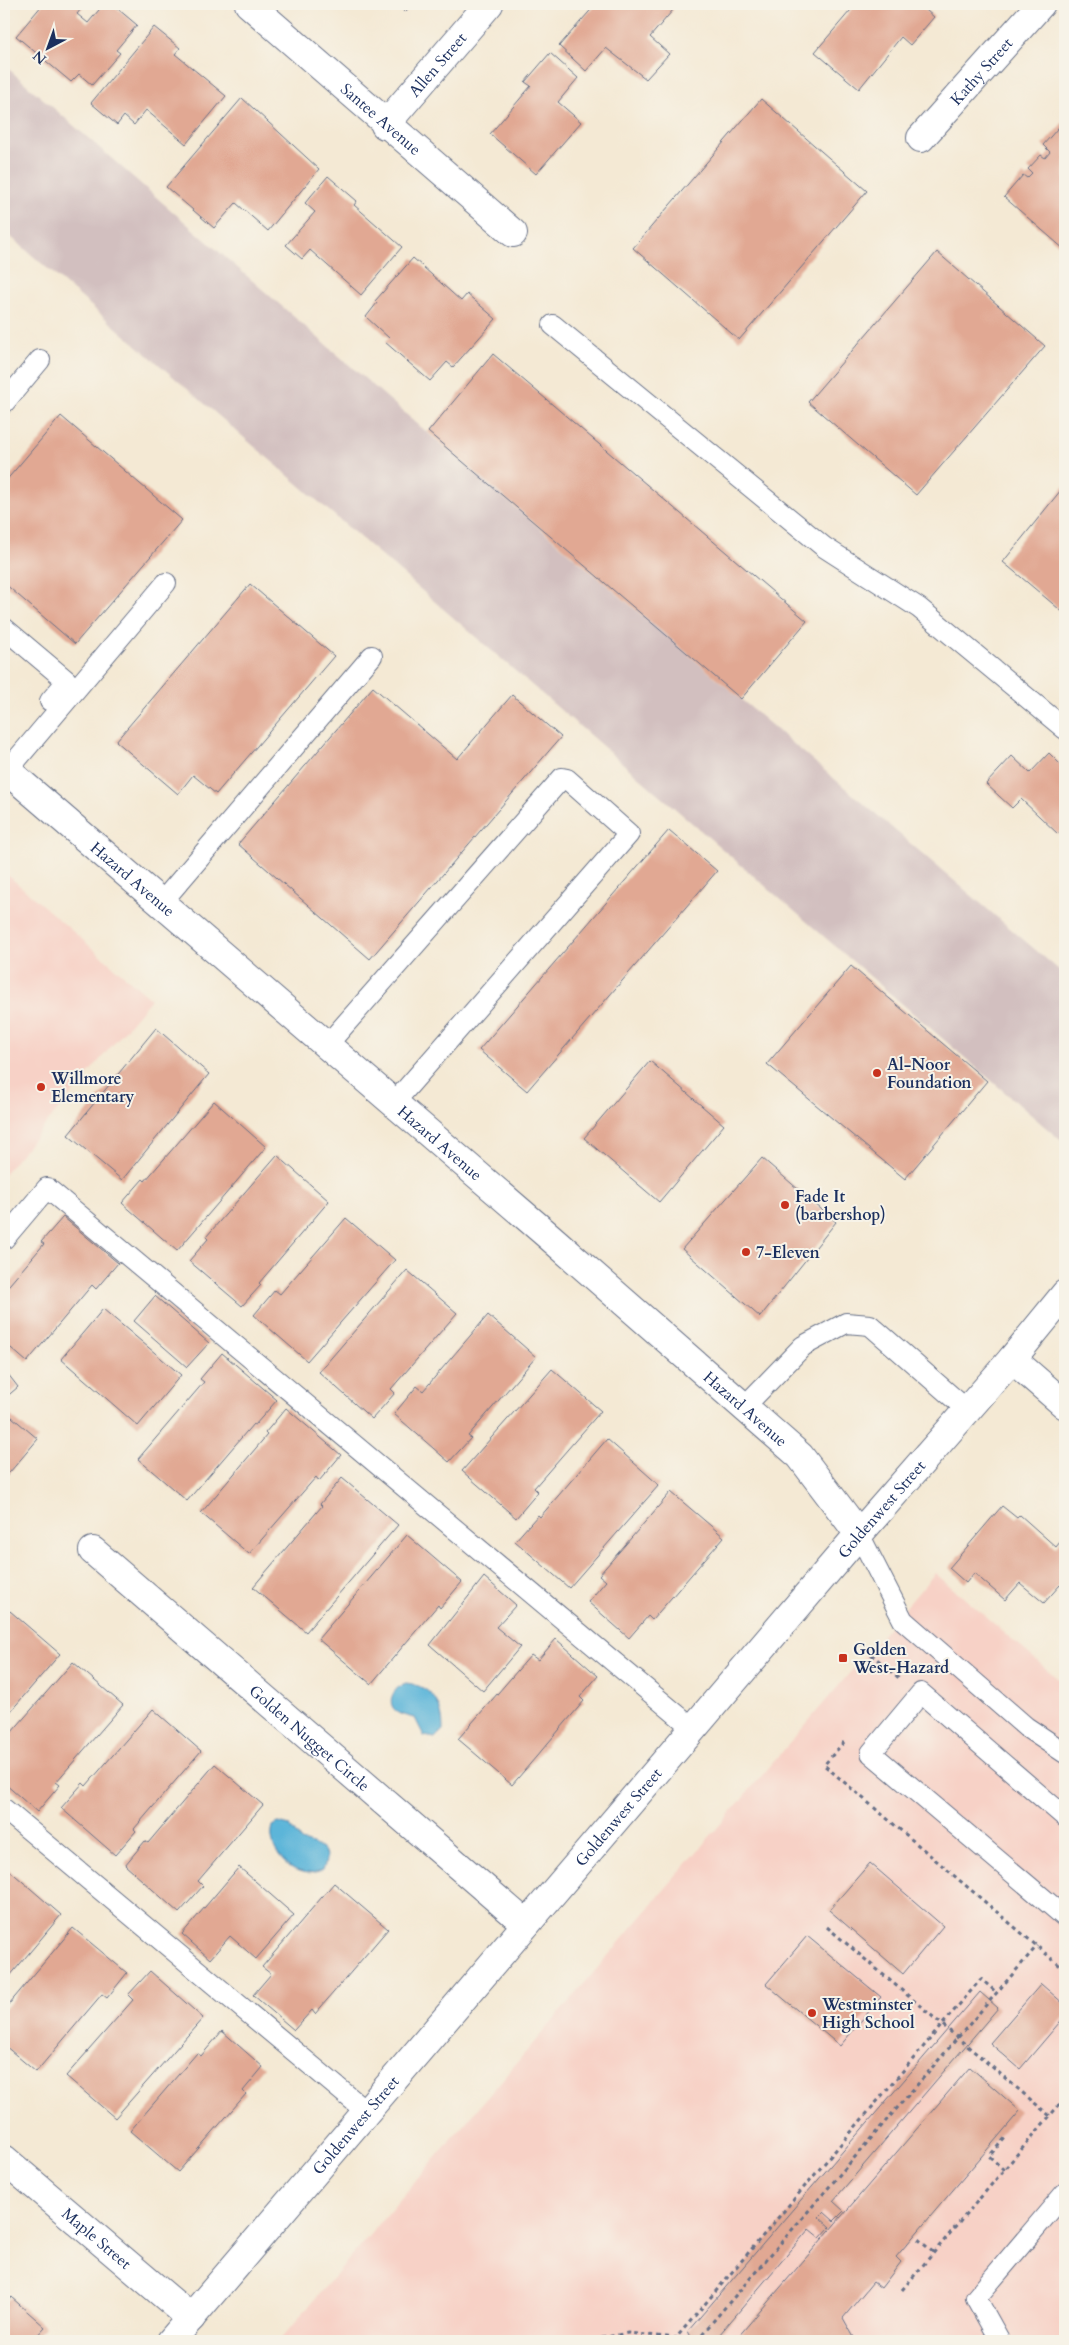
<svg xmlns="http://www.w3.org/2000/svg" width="1069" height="2345" viewBox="0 0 1069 2345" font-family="Cardo,serif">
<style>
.built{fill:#f7d1c6}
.industrial{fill:#d2bfbf}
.water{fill:#5bb5d9;stroke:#3b729c}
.building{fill:#e1a893}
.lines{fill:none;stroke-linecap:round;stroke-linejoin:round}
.lane-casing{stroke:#677087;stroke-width:22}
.street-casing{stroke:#677087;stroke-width:30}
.secondary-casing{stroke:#677087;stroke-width:30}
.path{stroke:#677087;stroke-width:3;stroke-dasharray:4 4;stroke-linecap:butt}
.lane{stroke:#fff;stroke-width:20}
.street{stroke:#fff;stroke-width:28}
.secondary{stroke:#fff;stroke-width:28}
.poi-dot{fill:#c8321e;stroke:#f7f3e8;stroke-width:2}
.labels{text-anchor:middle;stroke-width:4;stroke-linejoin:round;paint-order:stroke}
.street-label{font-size:16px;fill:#1b2f5e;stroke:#f7f3e8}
.poi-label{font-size:16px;font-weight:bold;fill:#1b2f5e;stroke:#f7f3e8;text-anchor:start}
</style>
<rect width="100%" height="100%" fill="#f7f3e8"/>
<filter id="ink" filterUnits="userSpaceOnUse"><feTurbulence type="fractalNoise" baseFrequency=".02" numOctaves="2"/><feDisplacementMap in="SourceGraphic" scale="10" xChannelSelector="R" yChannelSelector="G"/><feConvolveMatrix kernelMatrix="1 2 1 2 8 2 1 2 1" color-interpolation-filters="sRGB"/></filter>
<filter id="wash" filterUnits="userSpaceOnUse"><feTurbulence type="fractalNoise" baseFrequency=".0096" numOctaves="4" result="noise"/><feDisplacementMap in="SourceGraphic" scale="20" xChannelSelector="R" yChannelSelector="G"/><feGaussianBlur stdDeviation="1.12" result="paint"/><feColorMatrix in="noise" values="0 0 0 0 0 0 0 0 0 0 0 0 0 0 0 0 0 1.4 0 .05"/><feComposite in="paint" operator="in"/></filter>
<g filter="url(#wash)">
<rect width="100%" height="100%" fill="#f4e9d4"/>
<!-- built -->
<path class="built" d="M 4,872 L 151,999 L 4,1174 Z
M 935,1573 L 1065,1685 L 1065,2341 L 279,2341 Z"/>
<!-- industrial -->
<path class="industrial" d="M 4,65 L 415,422 L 1065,975 L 1065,1144 L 4,231 Z"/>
<!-- water -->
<path class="water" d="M 406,1683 C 433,1686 443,1706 443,1730 L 435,1738 L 424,1736 L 415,1718 C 408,1716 401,1715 396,1711 C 385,1702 395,1686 406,1683 Z
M 278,1823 L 290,1826 L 301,1841 C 316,1845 333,1848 323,1869 C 297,1884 265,1852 273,1826 Z"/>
<g id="blocks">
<!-- building -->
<path class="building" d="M 43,4 L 85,4 L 77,14 L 88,23 L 104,4 L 112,4 L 137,25 L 116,50 L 120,53 L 92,85 L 79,74 L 71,82 L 16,36 Z
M 396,4 L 413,4 L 405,12 Z
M 596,4 L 666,4 L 673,10 L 650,37 L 669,54 L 646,79 L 606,48 L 586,71 L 559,46 Z
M 856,4 L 919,4 L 934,17 L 910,45 L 901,37 L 859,89 L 815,52 Z
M 154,27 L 180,48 L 175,54 L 226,96 L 186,144 L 146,110 L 134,125 L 124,116 L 117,125 L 91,103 Z
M 550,53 L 578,78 L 558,102 L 581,122 L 536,174 L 490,134 L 531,86 L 525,82 Z
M 242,98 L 319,169 L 268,231 L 236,203 L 214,228 L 166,187 Z
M 761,99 L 867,191 L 739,340 L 633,248 Z
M 1065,120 L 1065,250 L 1004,197 L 1023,175 L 1027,178 L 1032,173 L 1028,169 L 1041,155 L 1045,158 L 1050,152 L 1043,145 Z
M 328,176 L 357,201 L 354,205 L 402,247 L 361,295 L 310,250 L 302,259 L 286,245 L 315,212 L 305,203 Z
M 937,252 L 1045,346 L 916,495 L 808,402 Z
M 413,258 L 461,301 L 467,294 L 496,319 L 453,367 L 447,362 L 430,381 L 385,342 L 389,338 L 366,317 L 377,303 L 375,301 Z
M 493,354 L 807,621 L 741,699 L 428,432 Z
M 61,416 L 182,520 L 75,644 L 4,583 L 4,483 Z
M 1065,485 L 1065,614 L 1003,562 Z
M 250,584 L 334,656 L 216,794 L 193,775 L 178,794 L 116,741 Z
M 373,687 L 457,759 L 512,695 L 561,737 L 370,959 L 238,844 Z
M 1049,753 L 1065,769 L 1065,826 L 1058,834 L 1021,799 L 1012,808 L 986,784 L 1012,756 L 1030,773 Z
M 669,830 L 717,871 L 527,1091 L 479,1050 Z
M 851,966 L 987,1081 L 905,1179 L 767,1064 Z
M 156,1028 L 209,1074 L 122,1180 L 68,1135 Z
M 650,1061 L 724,1125 L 659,1202 L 584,1138 Z
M 214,1101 L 266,1147 L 177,1251 L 122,1203 L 143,1179 L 145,1181 Z
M 277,1155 L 329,1201 L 259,1283 L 261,1285 L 242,1306 L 189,1261 L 208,1239 L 206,1237 Z
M 762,1158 L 836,1222 L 760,1317 L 682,1249 Z
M 63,1217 L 118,1263 L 96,1289 L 92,1285 L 27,1362 L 4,1342 L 4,1291 L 44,1244 L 41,1242 Z
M 346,1218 L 395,1260 L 307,1361 L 254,1315 L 275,1290 L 280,1294 Z
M 407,1270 L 457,1313 L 391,1389 L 395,1393 L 372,1419 L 319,1372 Z
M 155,1296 L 209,1343 L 187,1367 L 134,1321 Z
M 103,1309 L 181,1375 L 138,1426 L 61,1359 Z
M 488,1315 L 536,1357 L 468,1436 L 471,1438 L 449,1462 L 394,1414 L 417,1386 L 423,1391 Z
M 222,1353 L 277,1400 L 255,1425 L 253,1424 L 187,1501 L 138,1459 L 204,1382 L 200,1379 Z
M 4,1369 L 18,1387 L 4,1399 Z
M 552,1369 L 601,1411 L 534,1488 L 538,1492 L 516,1518 L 462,1471 Z
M 286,1408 L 341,1455 L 319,1481 L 316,1477 L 249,1554 L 201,1513 L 267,1435 L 265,1433 Z
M 6,1412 L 38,1439 L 4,1479 L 4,1415 Z
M 607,1439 L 659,1485 L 569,1588 L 515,1541 L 538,1515 L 540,1517 Z
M 342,1478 L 398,1525 L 306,1632 L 253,1587 L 322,1506 L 320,1504 Z
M 671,1492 L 724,1537 L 652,1620 L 648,1616 L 629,1638 L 588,1602 L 606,1581 L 599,1575 Z
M 1002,1506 L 1017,1518 L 1020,1515 L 1056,1547 L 1065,1536 L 1065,1590 L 1060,1585 L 1044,1603 L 1020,1583 L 1005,1600 L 974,1573 L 966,1583 L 949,1568 Z
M 407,1535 L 462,1582 L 440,1608 L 438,1605 L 371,1684 L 318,1639 Z
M 484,1577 L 516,1605 L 496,1627 L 520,1647 L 483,1691 L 430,1645 Z
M 10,1611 L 60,1654 L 4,1719 L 4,1618 Z
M 556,1639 L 598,1676 L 580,1697 L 584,1701 L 512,1785 L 458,1739 L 531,1655 L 538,1660 Z
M 73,1662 L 123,1705 L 56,1782 L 60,1785 L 37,1812 L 4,1783 L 4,1741 Z
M 153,1709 L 201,1751 L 134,1829 L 136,1831 L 115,1855 L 61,1808 L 83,1783 L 86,1786 Z
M 215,1764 L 263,1805 L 198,1881 L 203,1886 L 179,1913 L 125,1865 L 145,1841 L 148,1843 Z
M 870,1863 L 943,1926 L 903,1974 L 829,1910 Z
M 239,1867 L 294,1915 L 256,1959 L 230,1936 L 210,1959 L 182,1934 Z
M 8,1869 L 61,1915 L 4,1983 L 4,1874 Z
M 334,1883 L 388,1929 L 315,2014 L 312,2010 L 294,2030 L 253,1995 L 271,1974 L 262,1967 Z
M 73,1928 L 127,1973 L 107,1998 L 102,1994 L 36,2072 L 4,2045 L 4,2010 Z
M 807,1936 L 881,1997 L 840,2046 L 766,1984 Z
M 150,1971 L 203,2018 L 115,2118 L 66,2076 L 133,2000 L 128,1995 Z
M 1041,1984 L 1065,2005 L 1065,2016 L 1020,2069 L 990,2043 Z
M 980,1992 L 998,2008 L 833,2201 L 844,2211 L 834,2221 L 824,2212 L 819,2217 L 830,2227 L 820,2238 L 809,2229 L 719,2335 L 722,2341 L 693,2341 L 688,2331 Z
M 222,2031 L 263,2067 L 243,2091 L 246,2094 L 178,2172 L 130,2131 L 197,2053 L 201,2056 Z
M 970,2067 L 1020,2111 L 896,2257 L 901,2262 L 881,2288 L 873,2282 L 843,2318 L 856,2341 L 739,2341 L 737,2338 Z
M 11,2297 L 45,2327 L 32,2341 L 4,2341 L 4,2306 Z"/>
</g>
</g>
<g filter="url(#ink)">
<use href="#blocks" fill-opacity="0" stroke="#677087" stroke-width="1"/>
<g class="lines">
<defs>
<path id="lane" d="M 553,325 L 824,547 L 919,608 L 1065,729
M 4,403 L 40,360
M 4,628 L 67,681 L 50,701
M 7,771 L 166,583
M 161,903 L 372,656
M 327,1045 L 562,778 L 567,779 L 629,834 L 393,1104
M 4,1239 L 47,1188 L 694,1729
M 744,1407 L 803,1346 L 846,1323 L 870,1325 L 967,1410
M 859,1534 L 903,1620 L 1026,1727 L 1065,1753
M 4,1809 L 367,2112
M 1065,1817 L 921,1693 L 871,1753 L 1065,1917
M 1000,2341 L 976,2298 L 1065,2193"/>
<g id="street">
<path id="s1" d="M 249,4 L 513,233"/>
<path id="s2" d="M 385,125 L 489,4"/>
<path id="s3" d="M 921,138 L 1041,4"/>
<path d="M 1012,1359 L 1065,1405"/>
<path id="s4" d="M 93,1551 L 526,1924"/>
</g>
<g id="secondary">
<path id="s5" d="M 4,768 L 551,1238 L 800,1456 L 859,1534"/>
<path id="s6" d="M 4,2159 L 191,2318"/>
<path id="s7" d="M 171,2341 L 859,1534 L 1012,1359 L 1065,1294"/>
</g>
</defs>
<!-- lane casing -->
<use href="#lane" class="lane-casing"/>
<!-- street casing -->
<use href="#street" class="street-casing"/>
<!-- secondary casing -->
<use href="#secondary" class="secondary-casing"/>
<!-- path -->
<path class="path" d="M 865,1649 L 899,1678
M 844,1742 L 824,1765 L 1065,1970
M 827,1927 L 1050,2116
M 1004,2170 L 989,2156 L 1007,2136
M 918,2239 L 934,2253
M 902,2290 L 1065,2098
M 586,2341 L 628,2333 L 676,2338
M 678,2341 L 676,2338 L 981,1979 L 996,1992
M 708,2341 L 703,2333 L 1037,1946"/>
<!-- lane -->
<use href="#lane" class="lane"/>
<!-- street -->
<use href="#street" class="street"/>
<!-- secondary -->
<use href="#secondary" class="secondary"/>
</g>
</g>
<!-- markers -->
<g class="poi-dot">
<circle cx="877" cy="1073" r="5"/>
<circle cx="41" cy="1087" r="5"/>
<circle cx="785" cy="1205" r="5"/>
<circle cx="746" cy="1252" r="5"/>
<rect x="838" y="1653" width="10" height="10" rx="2.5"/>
<circle cx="812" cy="2013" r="5"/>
</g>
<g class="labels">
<!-- street labels -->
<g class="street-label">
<text dy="6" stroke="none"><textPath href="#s2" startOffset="80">Allen Street</textPath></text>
<text dy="6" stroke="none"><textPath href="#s3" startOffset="90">Kathy Street</textPath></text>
<text dy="6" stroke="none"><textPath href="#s1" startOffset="175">Santee Avenue</textPath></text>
<text dy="6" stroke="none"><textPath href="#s5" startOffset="170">Hazard Avenue</textPath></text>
<text dy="6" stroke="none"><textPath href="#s5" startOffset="575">Hazard Avenue</textPath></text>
<text dy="6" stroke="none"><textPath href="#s5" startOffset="980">Hazard Avenue</textPath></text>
<text dy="6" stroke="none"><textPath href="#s7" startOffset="1094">Goldenwest Street</textPath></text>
<text dy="6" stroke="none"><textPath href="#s4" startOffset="286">Golden Nugget Circle</textPath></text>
<text dy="6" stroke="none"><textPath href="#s7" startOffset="689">Goldenwest Street</textPath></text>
<text dy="6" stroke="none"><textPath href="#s7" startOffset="284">Goldenwest Street</textPath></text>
<text dy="6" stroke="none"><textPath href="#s6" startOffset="122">Maple Street</textPath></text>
</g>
<!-- poi labels -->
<g class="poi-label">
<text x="887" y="1070">Al-Noor<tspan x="887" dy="18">Foundation</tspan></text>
<text x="51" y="1084">Willmore<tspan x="51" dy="18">Elementary</tspan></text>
<text x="795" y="1202">Fade It<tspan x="795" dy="18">(barbershop)</tspan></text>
<text x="756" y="1258">7-Eleven</text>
<text x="853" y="1655">Golden<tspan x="853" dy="18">West-Hazard</tspan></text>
<text x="822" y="2010">Westminster<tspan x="822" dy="18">High School</tspan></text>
</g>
</g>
<!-- margin -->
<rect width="1069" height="2345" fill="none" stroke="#f7f3e8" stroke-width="20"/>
<!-- north arrow -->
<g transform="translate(48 48) rotate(221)" stroke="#f7f3e8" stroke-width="4" paint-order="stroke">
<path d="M0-4L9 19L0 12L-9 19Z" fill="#1b2f5e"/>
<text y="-8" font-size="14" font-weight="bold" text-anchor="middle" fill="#1b2f5e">N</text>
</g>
</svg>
